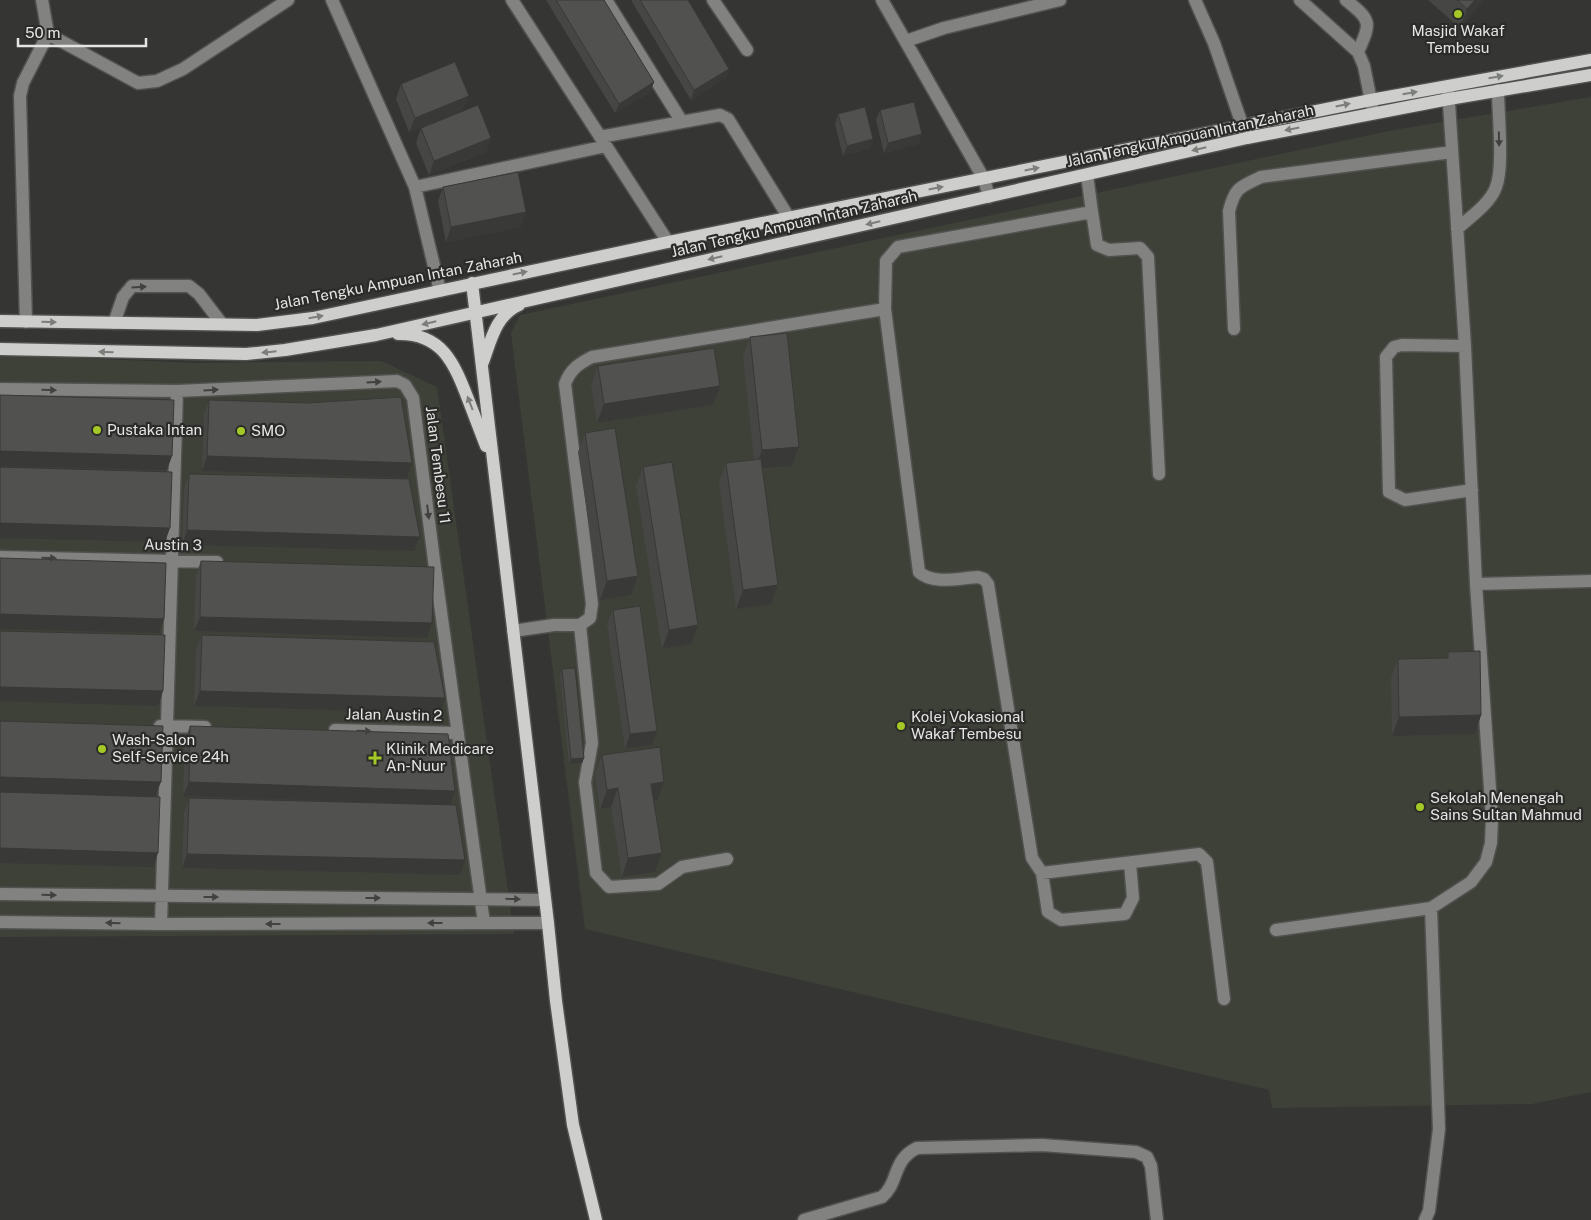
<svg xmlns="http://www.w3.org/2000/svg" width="1591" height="1220" viewBox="0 0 1591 1220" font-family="'Public Sans',sans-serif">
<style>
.built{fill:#3e4138}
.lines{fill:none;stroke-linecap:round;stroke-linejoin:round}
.minor-casing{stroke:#51524f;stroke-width:15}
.major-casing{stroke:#51524f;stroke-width:15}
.minor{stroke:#828281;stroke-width:12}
.major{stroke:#cecfcc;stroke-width:12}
.wall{fill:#464744}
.shaded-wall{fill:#393937}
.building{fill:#51524f;stroke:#393937}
.oneway{fill:#7c7e7a}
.oneway2{fill:#41423f}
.poi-dot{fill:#a4c825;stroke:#2b2c29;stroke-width:2}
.labels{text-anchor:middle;stroke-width:4.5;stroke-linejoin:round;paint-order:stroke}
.poi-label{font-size:15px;fill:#e5e6e4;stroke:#2b2c29;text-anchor:start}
.street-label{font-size:15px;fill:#e5e6e4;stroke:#2b2c29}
</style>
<rect width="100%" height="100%" fill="#353633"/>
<!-- built -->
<path class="built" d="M 1591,97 L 1591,1092 L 1532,1104 L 1272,1108 L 1269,1090 L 585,929 L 511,333 L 520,315 L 1394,130 Z
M 0,355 L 196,363 L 381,361 L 437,387 L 514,934 L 0,937 Z"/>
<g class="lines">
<defs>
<path id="minor" d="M 332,0 L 415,187 L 440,291
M 512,0 L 668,242
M 606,0 L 682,122
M 713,0 L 747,50
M 882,0 L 984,179 L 989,197
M 1195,0 L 1214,43 L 1246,136
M 1300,0 L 1358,52 L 1364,66 L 1373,111
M 1346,0 C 1372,21 1371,22 1358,52
M 48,34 L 138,83 L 157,81 L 183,69 L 288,0
M 906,41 L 944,28 L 1060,0
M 600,137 L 720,115 L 728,119 L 789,218
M 415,187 L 606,146
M 1092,212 L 1097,245 L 1109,250 L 1140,248 L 1148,257 L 1159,474
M 1457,229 C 1470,217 1490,204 1496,187 C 1504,167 1498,114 1498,90
M 885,309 L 886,261 L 898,247 L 1092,212 L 1087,175
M 26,322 L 20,96 L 23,83 L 48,34 L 42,0
M 114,323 L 123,297 L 132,286 L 189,286 L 199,294 L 222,324
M 1234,329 L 1229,211 C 1235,187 1240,187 1261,177 L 1452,152
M 1465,346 L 1402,345 L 1394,347 L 1386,357 L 1389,492 L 1405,500 L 1472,490
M 0,389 L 177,391 L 397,381 L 405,385 L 413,398 L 435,568 L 484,923
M 0,557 L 217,562
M 1476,584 L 1591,581
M 580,625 L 592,743 L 585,782 L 596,873 L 609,887 L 658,884 L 682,867 L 727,859
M 513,631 L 554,625 L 580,625 L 590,618 L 592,604 L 565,384 C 570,370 578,364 592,357 L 885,309 L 919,572 C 933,585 960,578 978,577 L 984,579 L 988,584 L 1032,858 L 1042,873 L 1199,854 L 1207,862 L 1224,999
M 160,726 L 205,727
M 335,730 L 458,733
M 1042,873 L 1048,912 L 1061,920 L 1125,914 L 1133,898 L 1130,863
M 0,894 L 545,900
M 0,922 L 161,924 L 548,923
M 161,924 L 177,391
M 1276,930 L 1431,908 L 1471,882 L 1486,862 L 1491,843 L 1492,818 L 1476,584 L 1465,346 L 1448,88
M 804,1220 L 882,1197 C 899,1183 892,1160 917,1148 L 1042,1145 L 1136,1152 L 1147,1157 L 1151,1166 L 1157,1220
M 1425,1220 L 1429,1211 L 1439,1129 L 1431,908"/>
<path id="major" d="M 472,283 L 548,923 L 556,1001 L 573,1125 L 596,1220
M 0,321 L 257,325 L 313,318 L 668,242 L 1371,100 L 1591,60
M 398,334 C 442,333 454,363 468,399 C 474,415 480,430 486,446
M 0,349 L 246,354 L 285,350 L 376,335 L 1247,138 L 1449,99 L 1591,75
M 483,362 C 491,340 496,315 519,305"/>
</defs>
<!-- minor casing -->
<use href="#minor" class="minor-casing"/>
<!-- major casing -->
<use href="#major" class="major-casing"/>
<!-- minor -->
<use href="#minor" class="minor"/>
<!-- major -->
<use href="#major" class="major"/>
</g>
<!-- wall -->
<path class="wall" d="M 546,0 L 604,0 L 654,82 L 650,92 L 615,113 Z
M 631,0 L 688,0 L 729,69 L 726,78 L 691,100 Z
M 1428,0 L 1484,0 L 1460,28 Z
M 401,84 L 463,110 L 409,132 L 396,99 Z
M 880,110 L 922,134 L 918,144 L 884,153 L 876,120 Z
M 838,114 L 873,139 L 870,148 L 843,156 L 835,124 Z
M 421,128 L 491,138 L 486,152 L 429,175 L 416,143 Z
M 443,187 L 521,227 L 446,242 L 438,201 Z
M 750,337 L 799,447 L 792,466 L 762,469 L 778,585 L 771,604 L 736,609 L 719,482 L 726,463 L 754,460 L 743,356 Z
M 598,366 L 713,405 L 597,423 L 591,385 Z
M 209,400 L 412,463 L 407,478 L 202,471 L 204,414 Z
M 585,433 L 638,576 L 631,595 L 600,600 L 578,452 Z
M 643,467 L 691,644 L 662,649 L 636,486 Z
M 189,474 L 414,551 L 182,545 L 184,488 Z
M 201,561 L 432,623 L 427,638 L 194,631 L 196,575 Z
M 613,610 L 652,745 L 625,749 L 607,624 Z
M 202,635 L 440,713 L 194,706 L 196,650 Z
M 1448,652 L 1481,715 L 1475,734 L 1392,736 L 1391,678 L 1398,659 L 1446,658 Z
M 562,669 L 584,758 L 582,763 L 569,764 L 560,674 Z
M 190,726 L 455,791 L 450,804 L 460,875 L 182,868 L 184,812 L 189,798 L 352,802 L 183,796 L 185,740 Z
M 602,755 L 657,801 L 654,802 L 662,853 L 655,872 L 622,877 L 611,807 L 600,809 L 595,774 Z"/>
<!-- shaded-wall -->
<path class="shaded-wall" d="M 1475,0 L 1484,0 L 1460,28 L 1467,9 Z
M 729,69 L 726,78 L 691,100 L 694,90 Z
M 654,82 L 650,92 L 615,113 L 619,104 Z
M 469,96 L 463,110 L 409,132 L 415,118 Z
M 922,134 L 918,144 L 884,153 L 888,143 Z
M 491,138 L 486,152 L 429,175 L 434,161 Z
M 873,139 L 870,148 L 843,156 L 847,146 Z
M 526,212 L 521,227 L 446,242 L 451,227 Z
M 720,386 L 713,405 L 597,423 L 604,404 Z
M 799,447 L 792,466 L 755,469 L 762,450 Z
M 0,451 L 172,456 L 167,470 L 0,466 Z
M 207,456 L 412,463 L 407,478 L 202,471 Z
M 0,523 L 170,528 L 165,542 L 0,538 Z
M 187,530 L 420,537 L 414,551 L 182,545 Z
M 638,576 L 631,595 L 600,600 L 607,581 Z
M 778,585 L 771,604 L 736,609 L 743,590 Z
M 0,614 L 164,619 L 159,633 L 0,629 Z
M 200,617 L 432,623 L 427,638 L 194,631 Z
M 698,625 L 691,644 L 662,649 L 669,630 Z
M 0,687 L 163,691 L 158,706 L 0,701 Z
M 200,691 L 445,698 L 440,713 L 194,706 Z
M 1481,715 L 1475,734 L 1392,736 L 1399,717 Z
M 657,731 L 652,745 L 625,749 L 630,734 Z
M 584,758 L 582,763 L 569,764 L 571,759 Z
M 0,777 L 161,782 L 155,796 L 0,792 Z
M 189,782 L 455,791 L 450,805 L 183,796 Z
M 664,782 L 657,801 L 644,803 L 651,784 Z
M 618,788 L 611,807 L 600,809 L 607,790 Z
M 0,848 L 158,853 L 153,867 L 0,863 Z
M 662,853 L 655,872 L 622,877 L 628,858 Z
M 187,854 L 465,860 L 460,875 L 182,868 Z"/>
<!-- building -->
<path class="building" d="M 556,0 L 604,0 L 654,82 L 619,104 Z
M 640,0 L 688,0 L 729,69 L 694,90 Z
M 1457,0 L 1475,0 L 1467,9 Z
M 455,62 L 469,96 L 415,118 L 401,84 Z
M 914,102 L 922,134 L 888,143 L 880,110 Z
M 478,105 L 491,138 L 434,161 L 421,128 Z
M 865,107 L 873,139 L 847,146 L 838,114 Z
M 518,172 L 526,212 L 451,227 L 443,187 Z
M 787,333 L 799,447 L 762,450 L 750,337 Z
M 714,348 L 720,386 L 604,404 L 598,366 Z
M 0,395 L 174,400 L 172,456 L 0,451 Z
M 401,397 L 412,463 L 207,456 L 209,400 L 307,403 Z
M 615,428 L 638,576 L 607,581 L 585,433 Z
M 761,459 L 778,585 L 743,590 L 726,463 Z
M 672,462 L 698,625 L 669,630 L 643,467 Z
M 0,467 L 172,472 L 170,528 L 0,523 Z
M 189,474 L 409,479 L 420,537 L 187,530 Z
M 0,558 L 166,563 L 164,619 L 0,614 Z
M 201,561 L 434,567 L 432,623 L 200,617 Z
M 640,606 L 657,731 L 630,734 L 613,610 Z
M 0,631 L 165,635 L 163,691 L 0,687 Z
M 202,635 L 434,642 L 445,698 L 200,691 Z
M 1480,651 L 1481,715 L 1399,717 L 1398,659 L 1448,658 L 1448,652 Z
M 575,668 L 584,758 L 571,759 L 562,669 Z
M 0,721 L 163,726 L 161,782 L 0,777 Z
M 190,726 L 448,734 L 455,791 L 189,782 Z
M 660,747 L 664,782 L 651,784 L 662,853 L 628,858 L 618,788 L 607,790 L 602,755 Z
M 0,792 L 160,797 L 158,853 L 0,848 Z
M 189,798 L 456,805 L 465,860 L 187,854 Z"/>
<!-- one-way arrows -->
<defs><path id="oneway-solid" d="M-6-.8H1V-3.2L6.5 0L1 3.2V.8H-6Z" transform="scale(1.25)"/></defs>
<g class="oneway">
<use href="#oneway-solid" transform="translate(1496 77) rotate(-10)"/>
<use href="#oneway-solid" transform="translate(1410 93) rotate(-10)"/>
<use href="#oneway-solid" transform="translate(1343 105) rotate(-12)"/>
<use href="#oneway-solid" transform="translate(1292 129) rotate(169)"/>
<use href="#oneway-solid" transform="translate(1199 149) rotate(167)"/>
<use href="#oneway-solid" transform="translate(1032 169) rotate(-11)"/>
<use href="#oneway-solid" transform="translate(936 188) rotate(-11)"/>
<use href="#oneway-solid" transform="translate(873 223) rotate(167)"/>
<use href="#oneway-solid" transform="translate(715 258) rotate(167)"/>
<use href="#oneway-solid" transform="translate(520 273) rotate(-12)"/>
<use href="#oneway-solid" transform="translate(316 317) rotate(-10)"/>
<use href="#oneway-solid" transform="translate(49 322) rotate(1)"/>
<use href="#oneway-solid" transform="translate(429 323) rotate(167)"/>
<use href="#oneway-solid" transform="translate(106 352) rotate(-178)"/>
<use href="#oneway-solid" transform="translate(269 352) rotate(174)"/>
<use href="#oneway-solid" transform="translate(470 403) rotate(-111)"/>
</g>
<g class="oneway2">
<use href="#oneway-solid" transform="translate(1499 139) rotate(89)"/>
<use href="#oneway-solid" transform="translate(139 287) rotate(-4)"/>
<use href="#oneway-solid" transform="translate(374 382) rotate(-3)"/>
<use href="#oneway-solid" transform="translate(49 390) rotate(1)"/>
<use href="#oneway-solid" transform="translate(211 390) rotate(-3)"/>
<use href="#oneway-solid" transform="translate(428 512) rotate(83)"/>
<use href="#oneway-solid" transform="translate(49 558) rotate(1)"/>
<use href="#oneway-solid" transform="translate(364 731) rotate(1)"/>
<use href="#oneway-solid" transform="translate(49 895) rotate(1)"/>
<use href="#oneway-solid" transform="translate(211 897)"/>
<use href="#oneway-solid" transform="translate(373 898)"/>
<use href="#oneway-solid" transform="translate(513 899) rotate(1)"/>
<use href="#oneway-solid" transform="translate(113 923) rotate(-179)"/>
<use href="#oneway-solid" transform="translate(435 923) rotate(180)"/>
<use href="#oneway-solid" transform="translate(273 924) rotate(180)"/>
</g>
<!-- markers -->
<g class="poi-dot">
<circle cx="1458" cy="14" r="5"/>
<circle cx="97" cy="430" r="5"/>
<circle cx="241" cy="431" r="5"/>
<circle cx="901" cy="726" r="5"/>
<circle cx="102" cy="749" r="5"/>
<path d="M372.5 750.5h5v5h5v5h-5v5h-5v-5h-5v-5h5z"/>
<circle cx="1420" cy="807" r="5"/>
</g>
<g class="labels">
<!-- poi labels -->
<g class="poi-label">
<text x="1458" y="36" text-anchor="middle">Masjid Wakaf<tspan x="1458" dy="17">Tembesu</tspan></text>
<text x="107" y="435">Pustaka Intan</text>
<text x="251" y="436">SMO</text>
<text x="911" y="722">Kolej Vokasional<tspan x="911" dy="17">Wakaf Tembesu</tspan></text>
<text x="112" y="745">Wash-Salon<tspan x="112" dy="17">Self-Service 24h</tspan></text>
<text x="386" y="754">Klinik Medicare<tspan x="386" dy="17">An-Nuur</tspan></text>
<text x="1430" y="803">Sekolah Menengah<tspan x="1430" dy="17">Sains Sultan Mahmud</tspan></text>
</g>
<!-- street labels -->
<g class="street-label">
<text transform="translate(1190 136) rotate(-12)" y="5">Jalan Tengku Ampuan Intan Zaharah</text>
<text transform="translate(794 224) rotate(-13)" y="5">Jalan Tengku Ampuan Intan Zaharah</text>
<text transform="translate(398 281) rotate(-11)" y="5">Jalan Tengku Ampuan Intan Zaharah</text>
<text transform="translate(438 465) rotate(83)" y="5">Jalan Tembesu 11</text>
<text transform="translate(173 545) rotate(1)" y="5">Austin 3</text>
<text transform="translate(394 715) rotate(1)" y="5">Jalan Austin 2</text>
</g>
</g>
<!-- scale -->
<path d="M18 38v8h128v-8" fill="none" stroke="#e5e6e4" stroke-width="2.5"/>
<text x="25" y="38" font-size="15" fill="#e5e6e4" stroke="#2b2c29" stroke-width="4" paint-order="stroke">50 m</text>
</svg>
